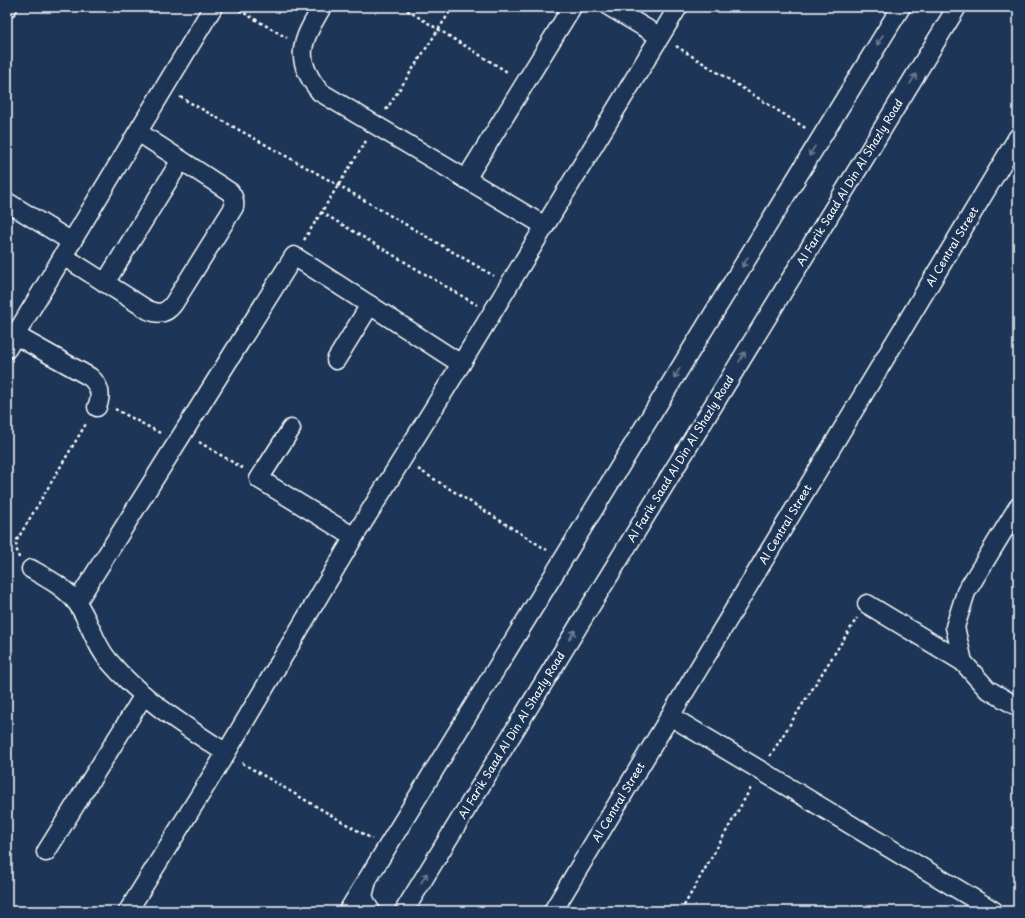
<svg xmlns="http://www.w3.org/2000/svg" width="1025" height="918" viewBox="0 0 1025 918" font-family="'Playpen Sans',sans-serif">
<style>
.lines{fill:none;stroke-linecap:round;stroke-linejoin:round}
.minor-casing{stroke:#fff;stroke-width:21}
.path{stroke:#fff;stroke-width:2.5;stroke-dasharray:3 3;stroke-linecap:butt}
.minor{stroke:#1d3557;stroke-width:18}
.oneway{stroke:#6c7c92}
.labels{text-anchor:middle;stroke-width:3;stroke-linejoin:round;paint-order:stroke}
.street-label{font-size:11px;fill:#fff;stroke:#1d3557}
</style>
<rect width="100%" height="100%" fill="#1d3557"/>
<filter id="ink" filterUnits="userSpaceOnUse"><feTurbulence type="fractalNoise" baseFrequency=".025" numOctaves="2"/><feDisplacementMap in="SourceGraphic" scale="8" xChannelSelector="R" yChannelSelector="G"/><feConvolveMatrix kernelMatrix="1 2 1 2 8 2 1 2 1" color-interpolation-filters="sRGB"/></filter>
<g filter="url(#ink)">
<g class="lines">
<defs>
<g id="minor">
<path d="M 322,7 C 302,41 292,58 320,92 L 545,226"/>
<path d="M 610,7 L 659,36"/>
<path d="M 7,8 L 8,7"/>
<path d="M 466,179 L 572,7"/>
<path d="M 7,202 L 72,242"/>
<path d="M 63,256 L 148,310 C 159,315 167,313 174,303 L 234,207 C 235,201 234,197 230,192 L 138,132"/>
<path d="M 105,283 L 181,160"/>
<path d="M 15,335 L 90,377 C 100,386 102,395 97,407"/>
<path d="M 7,349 L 213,7"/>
<path d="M 336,360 L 370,305"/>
<path d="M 291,429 L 259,479 L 354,537"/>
<path d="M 1018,507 L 966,592 L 955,627 L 963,662 L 987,689 L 1018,707"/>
<path d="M 31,569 C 47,578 66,588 77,603 C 90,621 94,644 109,661 C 141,699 185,726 226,753"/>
<path d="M 77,602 L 294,256 L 461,364"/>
<path d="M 867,604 L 963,662"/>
<path d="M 670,716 L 994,911"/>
<path d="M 46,852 L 144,695"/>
<path d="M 367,881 L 363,896 L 368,907 L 371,911"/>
<path d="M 128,911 L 226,753 L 354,537 L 461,364 L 678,7"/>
<path d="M 348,911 L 901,7"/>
<path id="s1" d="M 404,911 L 957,7"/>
<path id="s2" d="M 553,911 L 1018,137"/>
</g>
</defs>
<!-- minor casing -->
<use href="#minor" class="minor-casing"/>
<!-- path -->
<path class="path" d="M 234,7 L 287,38
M 402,7 L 509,73
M 676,46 L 807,129
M 180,97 L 338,185 L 494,276
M 386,110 L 453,7
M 321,212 L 477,305
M 304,240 L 366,141
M 115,409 L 162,434
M 199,442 L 244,469
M 418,469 L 547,550
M 19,558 L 16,547 L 17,540 L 87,422
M 770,756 L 857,618
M 242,763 L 372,839
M 681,911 L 752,786"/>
<!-- minor -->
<use href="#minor" class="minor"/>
</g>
<!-- one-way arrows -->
<defs><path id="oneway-shaft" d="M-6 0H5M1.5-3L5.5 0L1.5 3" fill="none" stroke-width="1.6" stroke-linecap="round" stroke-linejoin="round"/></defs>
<g class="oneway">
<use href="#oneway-shaft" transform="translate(880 40) rotate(121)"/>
<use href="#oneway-shaft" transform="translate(913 79) rotate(-59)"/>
<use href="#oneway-shaft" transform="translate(812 151) rotate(121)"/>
<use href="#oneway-shaft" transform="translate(745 262) rotate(121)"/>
<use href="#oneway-shaft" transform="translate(742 357) rotate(-59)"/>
<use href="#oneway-shaft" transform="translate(677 373) rotate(121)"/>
<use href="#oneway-shaft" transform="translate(572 635) rotate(-59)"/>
<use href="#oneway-shaft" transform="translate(424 878) rotate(-59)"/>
</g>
</g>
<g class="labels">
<!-- street labels -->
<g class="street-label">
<text dy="4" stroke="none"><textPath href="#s1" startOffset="854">Al Farik Saad Al Din Al Shazly Road</textPath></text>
<text dy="4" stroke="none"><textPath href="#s2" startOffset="775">Al Central Street</textPath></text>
<text dy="4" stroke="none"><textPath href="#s1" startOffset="530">Al Farik Saad Al Din Al Shazly Road</textPath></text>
<text dy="4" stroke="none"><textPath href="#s2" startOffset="451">Al Central Street</textPath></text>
<text dy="4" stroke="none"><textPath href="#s1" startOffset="206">Al Farik Saad Al Din Al Shazly Road</textPath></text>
<text dy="4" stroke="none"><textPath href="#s2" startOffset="127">Al Central Street</textPath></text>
</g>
</g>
<!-- margin -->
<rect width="1025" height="918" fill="none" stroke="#1d3557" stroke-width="24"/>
<rect x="12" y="12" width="1001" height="894" fill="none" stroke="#fff" stroke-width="1.5" filter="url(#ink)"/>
</svg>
